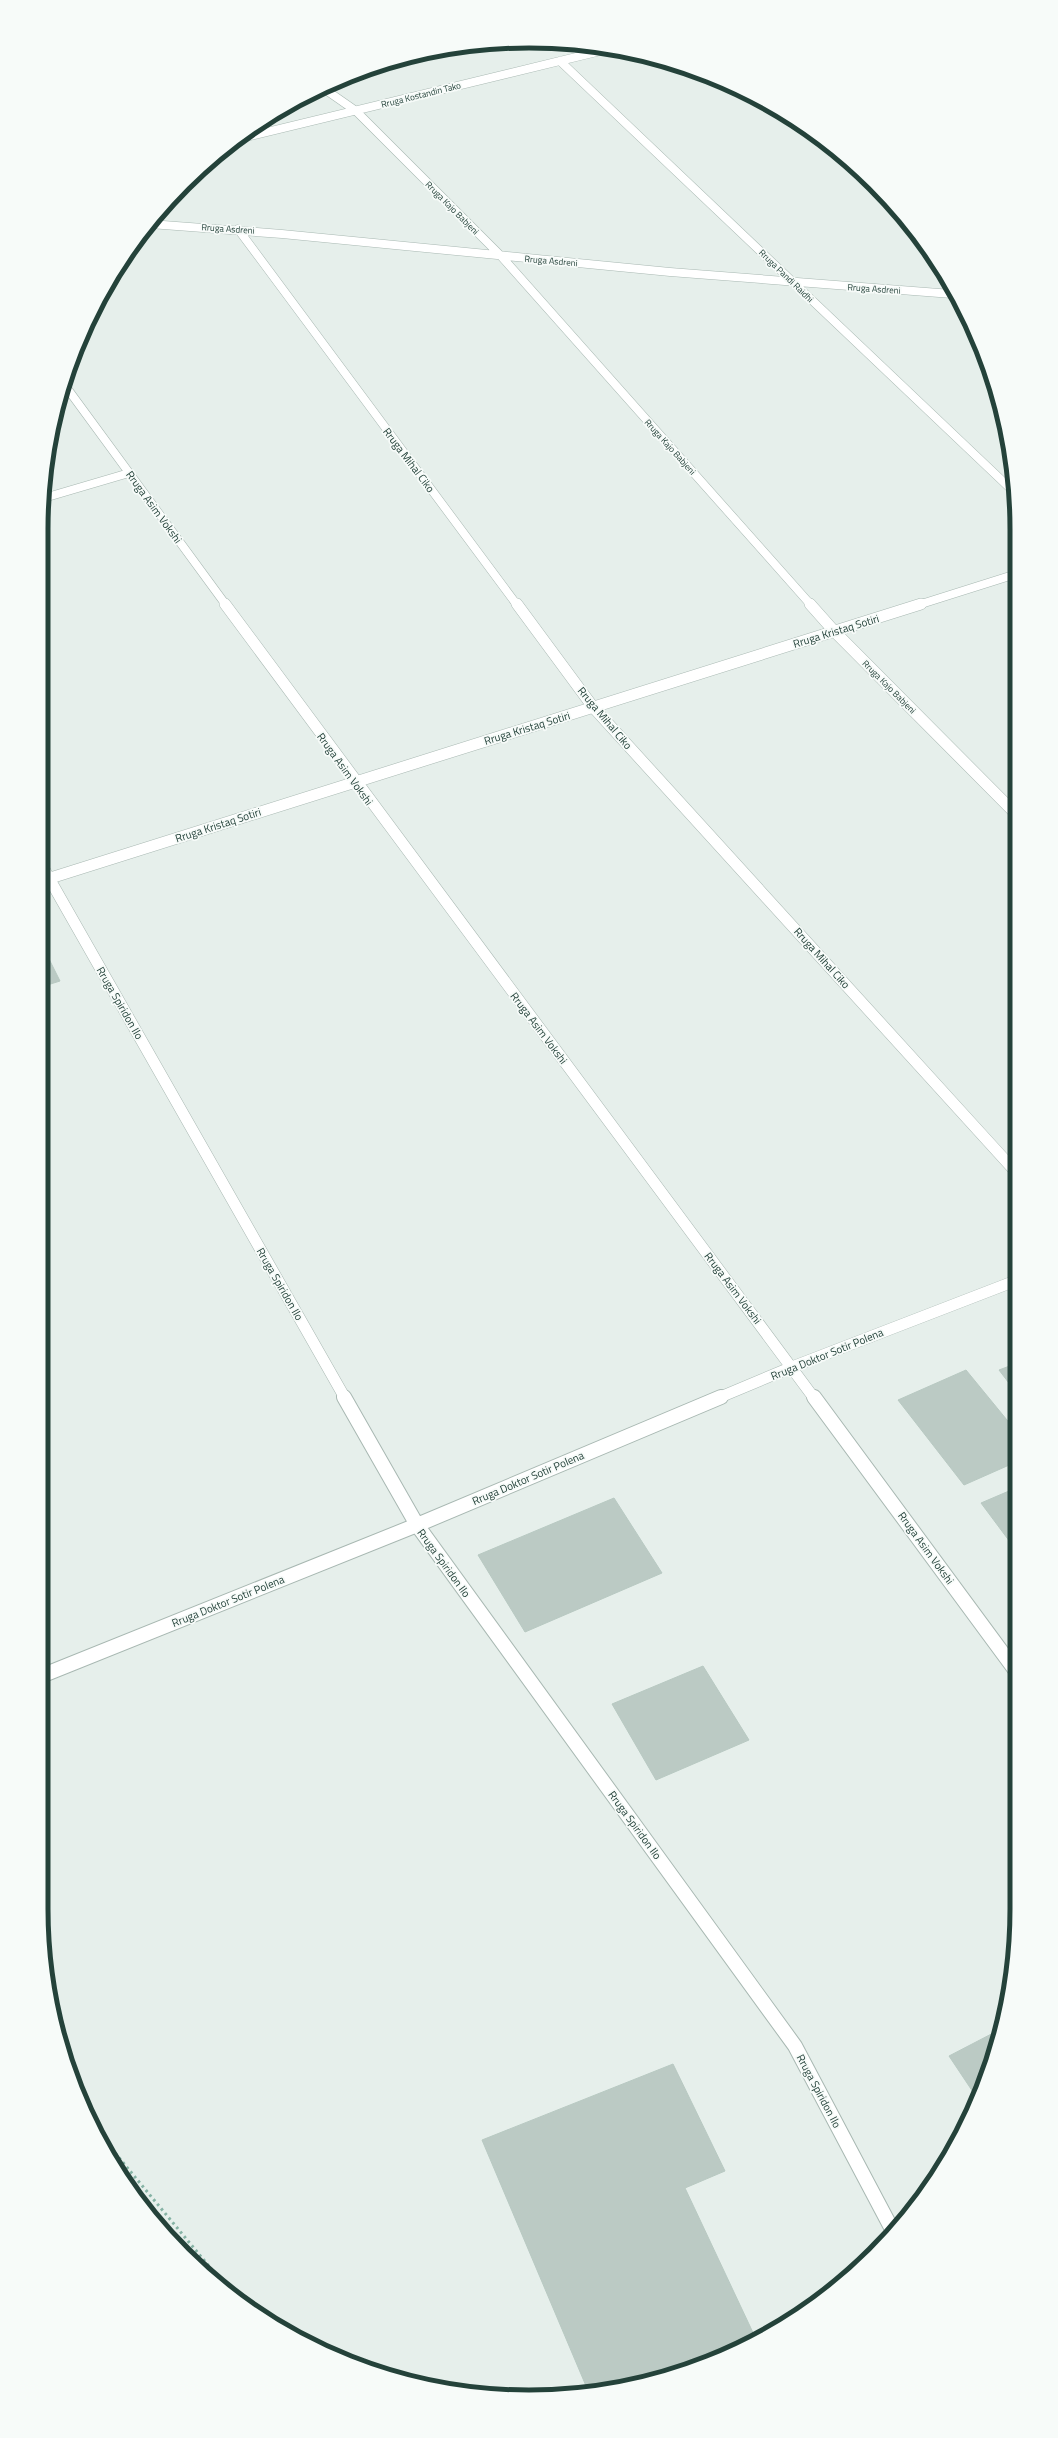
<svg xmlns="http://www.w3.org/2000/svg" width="1058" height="2438" viewBox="0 0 1058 2438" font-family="'Titillium Web',sans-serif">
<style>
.building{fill:#bbcac4;stroke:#b8c9c2}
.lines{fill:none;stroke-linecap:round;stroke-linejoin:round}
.minor-far2-casing{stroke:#a8b8b2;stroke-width:9}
.minor-far1-casing{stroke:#a8b8b2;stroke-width:12}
.minor-casing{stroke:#a8b8b2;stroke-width:16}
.path{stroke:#86b3a5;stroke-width:3;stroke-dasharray:2.5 3.5;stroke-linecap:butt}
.minor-far2{stroke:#fff;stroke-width:8}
.minor-far1{stroke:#fff;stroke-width:11}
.minor{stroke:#fff;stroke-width:14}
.labels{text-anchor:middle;stroke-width:3.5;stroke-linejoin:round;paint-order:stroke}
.far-street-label{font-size:9px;fill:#24423a;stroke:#f7fbf9}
.street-label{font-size:11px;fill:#24423a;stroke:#f7fbf9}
.rim{fill:none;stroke:#24423a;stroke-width:5}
</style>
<rect width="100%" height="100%" fill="#e6efeb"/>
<!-- building -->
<path class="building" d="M 41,943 L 60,981 L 41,987 Z
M 1015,1364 L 1015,1391 L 999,1370 Z
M 966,1370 L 1016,1431 L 1016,1462 L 964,1485 L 898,1400 Z
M 1016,1488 L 1016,1550 L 981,1503 Z
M 614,1498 L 662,1573 L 525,1632 L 478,1555 Z
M 703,1666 L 749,1740 L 656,1780 L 612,1704 Z
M 1001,2029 L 991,2066 L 977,2098 L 949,2056 Z
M 673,2064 L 725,2171 L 685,2188 L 756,2339 L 686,2371 L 589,2393 L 482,2140 Z"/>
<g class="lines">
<defs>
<path id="minor-far2" d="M 560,61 L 1013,491
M 323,88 L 356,111 L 501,256 L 811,605
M 234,140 L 609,49
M 150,224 L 282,234 L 670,272 L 952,294
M 238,229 L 517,605
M 64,384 L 226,605
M 44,498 L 129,473
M 918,605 L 1013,575"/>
<path id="minor-far1" d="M 225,604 L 814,1398
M 517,604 L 593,707 L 1015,1171
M 810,604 L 834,631 L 1014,812
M 41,864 L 345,1398
M 41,881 L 921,604
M 718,1398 L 792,1367 L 1015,1281"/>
<path id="minor" d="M 344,1397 L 417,1525 L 795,2046 L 894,2233
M 814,1397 L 1016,1671
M 41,1676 L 417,1525 L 721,1397"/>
</defs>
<!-- minor-far2 casing -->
<use href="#minor-far2" class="minor-far2-casing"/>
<!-- minor-far1 casing -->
<use href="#minor-far1" class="minor-far1-casing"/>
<!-- minor casing -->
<use href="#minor" class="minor-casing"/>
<!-- path -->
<path class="path" d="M 96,2130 L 232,2294"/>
<!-- minor-far2 -->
<use href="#minor-far2" class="minor-far2"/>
<!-- minor-far1 -->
<use href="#minor-far1" class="minor-far1"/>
<!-- minor -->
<use href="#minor" class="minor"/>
</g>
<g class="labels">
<!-- far-street labels -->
<g class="far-street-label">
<text transform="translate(421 95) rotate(-14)" y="3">Rruga Kostandin Tako</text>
<text transform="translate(452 208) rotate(45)" y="3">Rruga Kajo Babjeni</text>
<text transform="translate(228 229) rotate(4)" y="3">Rruga Asdreni</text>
<text transform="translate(551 261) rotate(5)" y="3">Rruga Asdreni</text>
<text transform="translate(786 276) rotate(44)" y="3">Rruga Pandi Raidhi</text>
<text transform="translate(874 289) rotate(4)" y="3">Rruga Asdreni</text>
<text transform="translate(670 447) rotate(48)" y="3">Rruga Kajo Babjeni</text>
<text transform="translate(889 687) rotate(45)" y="3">Rruga Kajo Babjeni</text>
</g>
<!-- street labels -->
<g class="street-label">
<text transform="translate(409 460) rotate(53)" y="4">Rruga Mihal Ciko</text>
<text transform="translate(154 507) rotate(54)" y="4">Rruga Asim Vokshi</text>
<text transform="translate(836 631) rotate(-17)" y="4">Rruga Kristaq Sotiri</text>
<text transform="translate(605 718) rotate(50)" y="4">Rruga Mihal Ciko</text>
<text transform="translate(527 728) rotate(-17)" y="4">Rruga Kristaq Sotiri</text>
<text transform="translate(345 769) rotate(54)" y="4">Rruga Asim Vokshi</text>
<text transform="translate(218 825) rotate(-18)" y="4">Rruga Kristaq Sotiri</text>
<text transform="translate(822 958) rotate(48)" y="4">Rruga Mihal Ciko</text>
<text transform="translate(120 1003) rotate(60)" y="4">Rruga Spiridon Ilo</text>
<text transform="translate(539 1028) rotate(53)" y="4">Rruga Asim Vokshi</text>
<text transform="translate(280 1284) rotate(60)" y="4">Rruga Spiridon Ilo</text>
<text transform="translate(733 1288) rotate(53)" y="4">Rruga Asim Vokshi</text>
<text transform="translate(827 1354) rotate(-22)" y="4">Rruga Doktor Sotir Polena</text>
<text transform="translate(528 1478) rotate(-23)" y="4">Rruga Doktor Sotir Polena</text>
<text transform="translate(926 1548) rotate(54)" y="4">Rruga Asim Vokshi</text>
<text transform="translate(444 1563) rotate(54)" y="4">Rruga Spiridon Ilo</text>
<text transform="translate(228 1601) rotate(-22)" y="4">Rruga Doktor Sotir Polena</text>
<text transform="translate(635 1825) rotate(54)" y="4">Rruga Spiridon Ilo</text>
<text transform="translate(819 2091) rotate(62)" y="4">Rruga Spiridon Ilo</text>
</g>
</g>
<!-- crop -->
<path d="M0 0H1058V2438H0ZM529 48H529A481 481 0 0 1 1010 529V1909A481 481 0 0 1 529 2390H529A481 481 0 0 1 48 1909V529A481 481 0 0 1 529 48Z" fill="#f7fbf9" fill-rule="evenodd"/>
<path class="rim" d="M529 48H529A481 481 0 0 1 1010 529V1909A481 481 0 0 1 529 2390H529A481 481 0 0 1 48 1909V529A481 481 0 0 1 529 48Z"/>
</svg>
